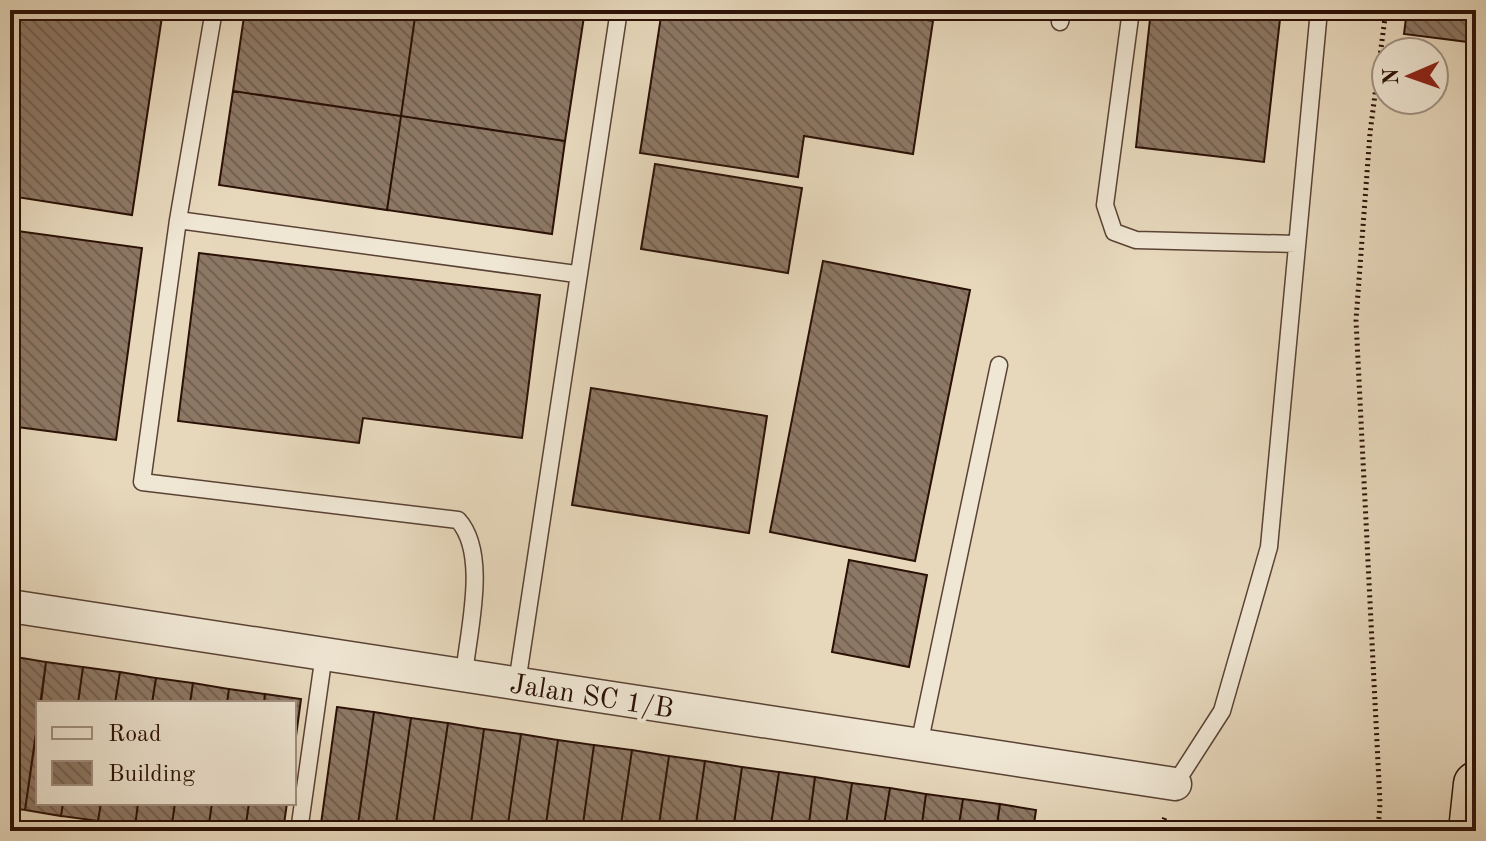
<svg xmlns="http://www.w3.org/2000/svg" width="1486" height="841" viewBox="0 0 1486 841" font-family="'Old Standard TT',serif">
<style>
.building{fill:url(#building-back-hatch);stroke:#2b1006;stroke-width:2}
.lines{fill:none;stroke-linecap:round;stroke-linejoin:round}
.service-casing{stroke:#5a4234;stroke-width:19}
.minor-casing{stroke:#5a4234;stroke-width:35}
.motorway-casing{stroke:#2b1006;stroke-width:47}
.path{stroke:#2b1006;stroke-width:5;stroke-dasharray:2 4;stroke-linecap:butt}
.service{stroke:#efe6d3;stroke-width:16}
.minor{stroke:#efe6d3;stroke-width:32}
.motorway{stroke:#e7d8bc;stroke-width:44}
.labels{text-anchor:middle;stroke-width:8;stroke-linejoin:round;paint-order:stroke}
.street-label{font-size:28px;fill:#2b1006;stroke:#efe6d3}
</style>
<defs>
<pattern id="building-back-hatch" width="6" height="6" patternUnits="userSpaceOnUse" patternTransform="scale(2)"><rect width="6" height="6" fill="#8d7865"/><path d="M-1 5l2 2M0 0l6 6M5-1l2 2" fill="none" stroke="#736151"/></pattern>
</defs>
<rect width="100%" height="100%" fill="#e7d8bc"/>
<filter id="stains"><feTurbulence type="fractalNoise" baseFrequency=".0025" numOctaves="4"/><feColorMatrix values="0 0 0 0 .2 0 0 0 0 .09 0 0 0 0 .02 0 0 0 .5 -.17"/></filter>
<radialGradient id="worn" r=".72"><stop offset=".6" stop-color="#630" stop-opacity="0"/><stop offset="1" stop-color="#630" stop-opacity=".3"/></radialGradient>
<!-- building -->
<path class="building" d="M 10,10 L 163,10 L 132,215 L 10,196 Z
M 245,10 L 416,10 L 401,116 L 233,91 Z
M 416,10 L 585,10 L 565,141 L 401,116 Z
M 662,10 L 864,10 L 933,21 L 913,154 L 804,136 L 798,177 L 640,153 Z
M 1151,10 L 1281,10 L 1264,162 L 1136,147 Z
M 1407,10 L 1476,10 L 1476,43 L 1404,34 Z
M 233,91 L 401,116 L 387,210 L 219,185 Z
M 401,116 L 565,141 L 552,234 L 387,210 Z
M 655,164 L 802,188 L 788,273 L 641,249 Z
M 10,230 L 142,248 L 116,440 L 10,426 Z
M 199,253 L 540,295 L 522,438 L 363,418 L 359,443 L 178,421 Z
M 823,261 L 970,290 L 915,561 L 770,532 Z
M 591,388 L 767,416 L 749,533 L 572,505 Z
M 849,560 L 927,575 L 909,667 L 832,652 Z
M 10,656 L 46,662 L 25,810 L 10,808 Z
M 46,662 L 83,667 L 78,703 L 41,703 Z
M 83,667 L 120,672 L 115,703 L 78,703 Z
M 120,672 L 156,678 L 152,703 L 115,703 Z
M 156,678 L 193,683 L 190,703 L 152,703 Z
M 193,683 L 229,689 L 227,703 L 190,703 Z
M 229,689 L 265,694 L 264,703 L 227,703 Z
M 265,694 L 301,699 L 294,751 L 294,703 L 264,703 Z
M 337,707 L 374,712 L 357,831 L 320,831 Z
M 374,712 L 411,718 L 395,831 L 357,831 Z
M 411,718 L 448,723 L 432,831 L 395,831 Z
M 38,721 L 38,803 L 63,803 L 61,816 L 25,810 Z
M 448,723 L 484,729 L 470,831 L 432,831 Z
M 484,729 L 521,734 L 507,831 L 470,831 Z
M 521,734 L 558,740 L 545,831 L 507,831 Z
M 558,740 L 594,745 L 582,831 L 545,831 Z
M 594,745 L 632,750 L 620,831 L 582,831 Z
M 632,750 L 669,756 L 658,831 L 620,831 Z
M 669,756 L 705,761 L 695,831 L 658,831 Z
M 705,761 L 742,767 L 733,831 L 695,831 Z
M 742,767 L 779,772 L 770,831 L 733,831 Z
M 779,772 L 815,777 L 808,831 L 770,831 Z
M 815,777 L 852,783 L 845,831 L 808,831 Z
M 852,783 L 890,788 L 883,831 L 845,831 Z
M 890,788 L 926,794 L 921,831 L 883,831 Z
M 926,794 L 963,799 L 958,831 L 921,831 Z
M 963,799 L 1000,804 L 996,831 L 958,831 Z
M 63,803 L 101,803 L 98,821 L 61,816 Z
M 101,803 L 138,803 L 135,827 L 98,821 Z
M 138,803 L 175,803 L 171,831 L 135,827 Z
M 175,803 L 212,803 L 208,831 L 171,831 Z
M 212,803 L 249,803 L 245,831 L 208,831 Z
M 249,803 L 287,803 L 283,831 L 245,831 Z
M 1000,804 L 1036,810 L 1033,831 L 996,831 Z"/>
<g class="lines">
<defs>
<path id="service" d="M 214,10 L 178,220 L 142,482 L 458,520 C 489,554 468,632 464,675
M 1131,10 L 1105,205 L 1114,232 L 1136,240 L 1297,244
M 1060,22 L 1063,10
M 178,220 L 576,274
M 517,683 L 619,10
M 919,745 L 999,365
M 1175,784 L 1222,711 L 1269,547 L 1319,10
M 299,831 L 324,654"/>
<path id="minor" d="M 10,606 L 1175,784"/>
<path id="motorway" d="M 1471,831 L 1476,784"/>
</defs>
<!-- service casing -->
<use href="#service" class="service-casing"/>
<!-- minor casing -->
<use href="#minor" class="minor-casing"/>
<!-- motorway casing -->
<use href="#motorway" class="motorway-casing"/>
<!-- path -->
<path class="path" d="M 1160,831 L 1165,817
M 1378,831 L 1380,803 L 1356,320 L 1370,133 L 1386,10"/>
<!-- service -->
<use href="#service" class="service"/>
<!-- minor -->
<use href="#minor" class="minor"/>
<!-- motorway -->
<use href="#motorway" class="motorway"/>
</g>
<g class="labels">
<!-- street labels -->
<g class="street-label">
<text transform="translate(592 695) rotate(9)" y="10">Jalan SC 1/B</text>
</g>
</g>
<!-- margin -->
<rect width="1486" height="841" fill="none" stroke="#e7d8bc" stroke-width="40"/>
<rect x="12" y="12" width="1462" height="817" fill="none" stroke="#2b1006" stroke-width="4"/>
<rect x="20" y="20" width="1446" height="801" fill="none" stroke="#2b1006" stroke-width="2"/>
<!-- legend -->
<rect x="36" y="701" width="260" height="104" fill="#efe6d3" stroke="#a19081" stroke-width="2"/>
<rect x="52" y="727" width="40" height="12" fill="#efe6d3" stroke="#a19081" stroke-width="2"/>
<text x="108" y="741" font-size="24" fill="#2b1006">Road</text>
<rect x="52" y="761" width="40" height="24" fill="url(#building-back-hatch)" stroke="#a19081" stroke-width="2"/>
<text x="108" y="781" font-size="24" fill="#2b1006">Building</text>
<!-- north arrow -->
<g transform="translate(1410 76) rotate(268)"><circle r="38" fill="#efe6d3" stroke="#a19081" stroke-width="2"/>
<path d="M0-6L14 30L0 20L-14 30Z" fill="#8f2418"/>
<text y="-12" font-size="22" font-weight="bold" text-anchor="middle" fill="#2b1006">N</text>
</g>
<rect width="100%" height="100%" filter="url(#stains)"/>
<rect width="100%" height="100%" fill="url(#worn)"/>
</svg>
